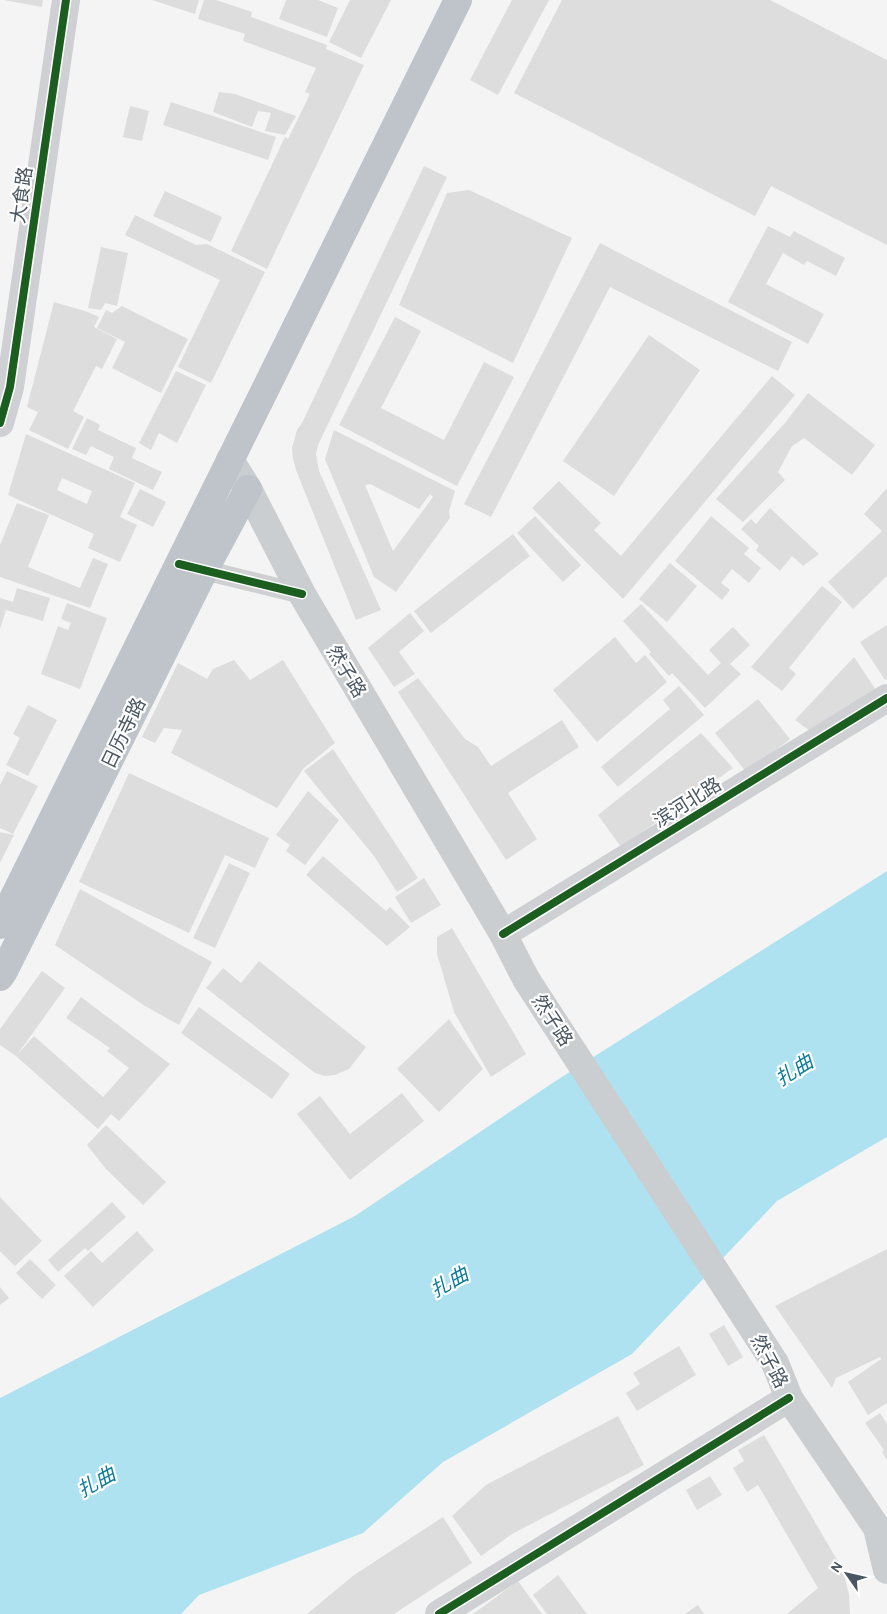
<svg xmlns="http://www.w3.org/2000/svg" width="887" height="1614" viewBox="0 0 887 1614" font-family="Karla,'Noto Sans SC',sans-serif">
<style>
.water{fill:#aee2f0}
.building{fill:#ddddde;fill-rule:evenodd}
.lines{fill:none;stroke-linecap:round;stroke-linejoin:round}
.street{stroke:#ced0d2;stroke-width:20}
.secondary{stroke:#ced0d4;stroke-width:28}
.primary{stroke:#caced1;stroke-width:28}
.highway{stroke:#bec4c9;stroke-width:28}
.cycleway-casing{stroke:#fff;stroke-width:11}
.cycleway{stroke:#1b5e20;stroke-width:8}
.labels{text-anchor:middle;stroke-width:4.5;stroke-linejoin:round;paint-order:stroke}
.street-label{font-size:19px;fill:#4a5661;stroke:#fff}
.water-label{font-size:20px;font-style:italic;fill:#0c7c9b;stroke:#fff}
</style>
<rect width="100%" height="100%" fill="#f4f4f4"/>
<!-- water -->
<path class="water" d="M 887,871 L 887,1137 L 777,1201 L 632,1354 L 443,1462 L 363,1533 L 199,1595 L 181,1614 L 0,1614 L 0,1398 L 355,1216 L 554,1082 Z"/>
<!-- building -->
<path class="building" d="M 4,0 L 43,0 L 42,7 Z
M 152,0 L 199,0 L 195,14 Z
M 204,0 L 216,0 L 252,12 L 251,17 L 327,45 L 326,49 L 364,65 L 267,269 L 231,251 L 285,137 L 288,139 L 310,94 L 305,92 L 316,68 L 243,41 L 245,34 L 198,19 Z
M 286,0 L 318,0 L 338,8 L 327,37 L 279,19 Z
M 350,0 L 391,0 L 361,58 L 329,42 Z
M 512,0 L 549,0 L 498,95 L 470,80 Z
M 562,0 L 770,0 L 887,60 L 887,245 L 771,186 L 755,216 L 514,93 Z
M 219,92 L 235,94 L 296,116 L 285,135 L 265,131 L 271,113 L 258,111 L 252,127 L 213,112 Z
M 171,102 L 276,137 L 268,160 L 163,125 Z
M 130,106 L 149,111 L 142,141 L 123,137 Z
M 424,166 L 447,177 L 318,445 L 316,454 L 319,471 L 381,610 L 356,620 L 296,470 L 293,459 L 292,448 L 297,430 L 302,423 Z
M 469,190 L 572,238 L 513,363 L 399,305 L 447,193 Z
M 165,191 L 222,217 L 211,242 L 153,216 Z
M 135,215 L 196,245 L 207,244 L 265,272 L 211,383 L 178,367 L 220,280 L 125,235 Z
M 768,226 L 790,237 L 794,231 L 845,258 L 836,276 L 807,261 L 804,265 L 783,253 L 766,284 L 824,314 L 808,344 L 728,302 Z
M 600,243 L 792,342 L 778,371 L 610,287 L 491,517 L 464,504 Z
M 101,247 L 128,253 L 117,306 L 105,303 L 101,310 L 88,308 Z
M 54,302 L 88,312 L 99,317 L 94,327 L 117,339 L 102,369 L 96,366 L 73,411 L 84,417 L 68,449 L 29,430 L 38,412 L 27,407 Z
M 122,306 L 188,339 L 161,393 L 112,368 L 125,342 L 97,328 L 106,310 L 112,313 Z
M 395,317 L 421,331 L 381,408 L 444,440 L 484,362 L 514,377 L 457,486 L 339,425 Z
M 649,335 L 700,370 L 614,496 L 563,461 Z
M 176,371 L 206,385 L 177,443 L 159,433 L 151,450 L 139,443 Z
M 772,376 L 795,395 L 623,599 L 532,508 L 559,481 L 601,523 L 594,530 L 621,556 Z
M 808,393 L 875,445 L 852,475 L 804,438 L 792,446 L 778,472 L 785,480 L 743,522 L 716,499 L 785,423 Z
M 87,418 L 100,425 L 98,430 L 136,448 L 132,458 L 162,472 L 153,490 L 109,469 L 114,457 L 91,446 L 86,455 L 72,449 Z
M 334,430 L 455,491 L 449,511 L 450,518 L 396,592 L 374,577 L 325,459 ZM 370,484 L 419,509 L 430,494 L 433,497 L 393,551 L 365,485 Z
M 26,434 L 135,483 L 120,517 L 137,525 L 120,562 L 88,548 L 94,534 L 8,495 ZM 62,478 L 92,491 L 87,504 L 57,490 Z
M 887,488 L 887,576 L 853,609 L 828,582 L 882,531 L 864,514 Z
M 140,489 L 166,502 L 153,527 L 127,514 Z
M 17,503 L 49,515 L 28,567 L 80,588 L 93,558 L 108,564 L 90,608 L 0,577 L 0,545 Z
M 770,508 L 819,554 L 803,566 L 792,556 L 780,571 L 756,550 L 759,546 L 741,529 L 751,519 L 756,524 Z
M 535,516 L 581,565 L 563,582 L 517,533 Z
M 711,516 L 749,548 L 744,554 L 761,568 L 749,583 L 732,569 L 721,583 L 730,590 L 722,600 L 675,561 Z
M 513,534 L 530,556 L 431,633 L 414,611 Z
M 670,563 L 697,586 L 667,622 L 639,599 Z
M 822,586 L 842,602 L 789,668 L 796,674 L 782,691 L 751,667 Z
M 17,588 L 50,598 L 43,621 L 6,610 L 0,629 L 0,598 L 13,602 Z
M 67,603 L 107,618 L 80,689 L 41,674 L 58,626 L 68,630 L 71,623 L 61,619 Z
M 641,604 L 708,675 L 721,663 L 709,650 L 733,627 L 750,645 L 730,664 L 741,674 L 705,708 L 672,673 L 669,676 L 649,654 L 651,652 L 623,621 Z
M 410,613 L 424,631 L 399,652 L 415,674 L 394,687 L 368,648 Z
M 887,625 L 887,679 L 885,680 L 860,642 Z
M 615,637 L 636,663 L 645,655 L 667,682 L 597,742 L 553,690 Z
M 854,657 L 876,690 L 813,733 L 795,720 Z
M 234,660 L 250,680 L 283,660 L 335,743 L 303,769 L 277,808 L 171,753 L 182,730 L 164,728 L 155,743 L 142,737 L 178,663 L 207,679 L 213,669 Z
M 418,678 L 465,739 L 478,747 L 491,766 L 562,720 L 579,747 L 508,793 L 537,839 L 506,860 L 398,692 Z
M 679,686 L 704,715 L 618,787 L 601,767 L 670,709 L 663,700 Z
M 758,699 L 790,739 L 747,773 L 715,733 Z
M 28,705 L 57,720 L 28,776 L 6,765 L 20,738 L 13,734 Z
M 701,733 L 733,768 L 621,847 L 598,815 Z
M 333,749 L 418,878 L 397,892 L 374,856 L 304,771 Z
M 7,771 L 38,786 L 13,834 L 0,828 L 0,785 Z
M 129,773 L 269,838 L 255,868 L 225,855 L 189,933 L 79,882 Z
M 308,791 L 339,820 L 305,865 L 286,851 L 290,845 L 276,835 Z
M 0,832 L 14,835 L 0,863 Z
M 323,856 L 386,911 L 390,907 L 410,927 L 387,946 L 306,875 Z
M 229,863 L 250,873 L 215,948 L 193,938 Z
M 424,878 L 441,905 L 411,923 L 395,897 Z
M 80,889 L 212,962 L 179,1025 L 145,1006 L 55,945 Z
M 452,928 L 526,1054 L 491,1077 L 454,1012 L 437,954 L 437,937 Z
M 259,961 L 366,1047 L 349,1069 L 335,1075 L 325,1076 L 315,1073 L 206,988 L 223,968 L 241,983 Z
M 42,971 L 65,988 L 17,1055 L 34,1036 L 103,1097 L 129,1068 L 107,1051 L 110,1048 L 66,1018 L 81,997 L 170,1064 L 119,1121 L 111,1114 L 98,1129 L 16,1056 L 0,1045 L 0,1029 Z
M 199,1007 L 290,1074 L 272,1099 L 181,1033 Z
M 449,1019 L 483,1069 L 439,1112 L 397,1069 Z
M 402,1093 L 424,1121 L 350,1180 L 297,1114 L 320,1096 L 350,1134 Z
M 106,1125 L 166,1182 L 143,1205 L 106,1169 L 87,1145 Z
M 0,1197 L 42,1241 L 15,1266 L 0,1251 Z
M 112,1202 L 126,1217 L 88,1251 L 85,1248 L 58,1272 L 48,1260 Z
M 137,1231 L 154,1250 L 93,1307 L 64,1276 L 91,1251 L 102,1263 Z
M 887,1249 L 887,1403 L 868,1415 L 848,1382 L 881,1359 L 880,1357 L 836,1378 L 832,1388 L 775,1306 Z
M 30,1259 L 56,1285 L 42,1299 L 16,1273 Z
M 0,1287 L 9,1298 L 0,1305 Z
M 724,1325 L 743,1357 L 728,1366 L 709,1334 Z
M 679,1346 L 696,1375 L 637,1411 L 626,1393 L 640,1384 L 633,1373 Z
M 880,1413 L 887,1424 L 887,1460 L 882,1452 L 884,1450 L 865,1423 Z
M 618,1416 L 644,1465 L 512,1534 L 481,1556 L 452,1516 L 486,1485 Z
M 764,1435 L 843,1570 L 849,1595 L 850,1614 L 787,1614 L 818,1588 L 758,1485 L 747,1492 L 733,1468 L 744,1461 L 738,1450 Z
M 710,1476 L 722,1495 L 697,1510 L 686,1490 Z
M 443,1517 L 472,1563 L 394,1614 L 307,1614 L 354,1575 Z
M 558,1575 L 587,1614 L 547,1614 L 533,1595 Z
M 518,1581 L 542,1614 L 473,1614 Z
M 698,1605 L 704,1614 L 685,1614 Z"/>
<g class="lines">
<!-- street -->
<path class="street" d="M 191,567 L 302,594"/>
<!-- secondary -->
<path class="secondary" d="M 0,423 L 10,387 L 66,0
M 503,934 L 887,698
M 439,1614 L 789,1398"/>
<!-- primary -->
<path class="primary" d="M 230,460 L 248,489 L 302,594 L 503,934 L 526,979 L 775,1363 L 789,1398 L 877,1528 L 887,1570"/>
<!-- highway -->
<path class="highway" d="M 0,925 L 458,0
M 0,977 L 4,971 L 204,571 L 248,489"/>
<defs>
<path id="cycleway" d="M 0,423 L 10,387 L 66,0
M 179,564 L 302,594
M 503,934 L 887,698
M 439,1614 L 789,1398"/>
</defs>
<!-- cycleway casing -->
<use href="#cycleway" class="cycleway-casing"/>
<!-- cycleway -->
<use href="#cycleway" class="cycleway"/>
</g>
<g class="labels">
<!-- street labels -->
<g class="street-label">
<text transform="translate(21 195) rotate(-82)" y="7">大食路</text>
<text transform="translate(347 671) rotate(59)" y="7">然子路</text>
<text transform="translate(123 733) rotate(-64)" y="7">日历寺路</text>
<text transform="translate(687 802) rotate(-32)" y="7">滨河北路</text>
<text transform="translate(553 1020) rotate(57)" y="7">然子路</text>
<text transform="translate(770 1361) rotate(62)" y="7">然子路</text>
</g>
<!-- water labels -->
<g class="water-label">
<text transform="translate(794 1070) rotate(-32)" y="7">扎曲</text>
<text transform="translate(449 1282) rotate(-29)" y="7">扎曲</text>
<text transform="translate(96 1482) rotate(-29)" y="7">扎曲</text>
</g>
</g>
<!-- north arrow -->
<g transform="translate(847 1574) rotate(304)" stroke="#ffffff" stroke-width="4" paint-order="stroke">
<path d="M0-4L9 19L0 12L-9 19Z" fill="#4a5661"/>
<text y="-8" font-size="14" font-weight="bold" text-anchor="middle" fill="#4a5661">N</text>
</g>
</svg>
